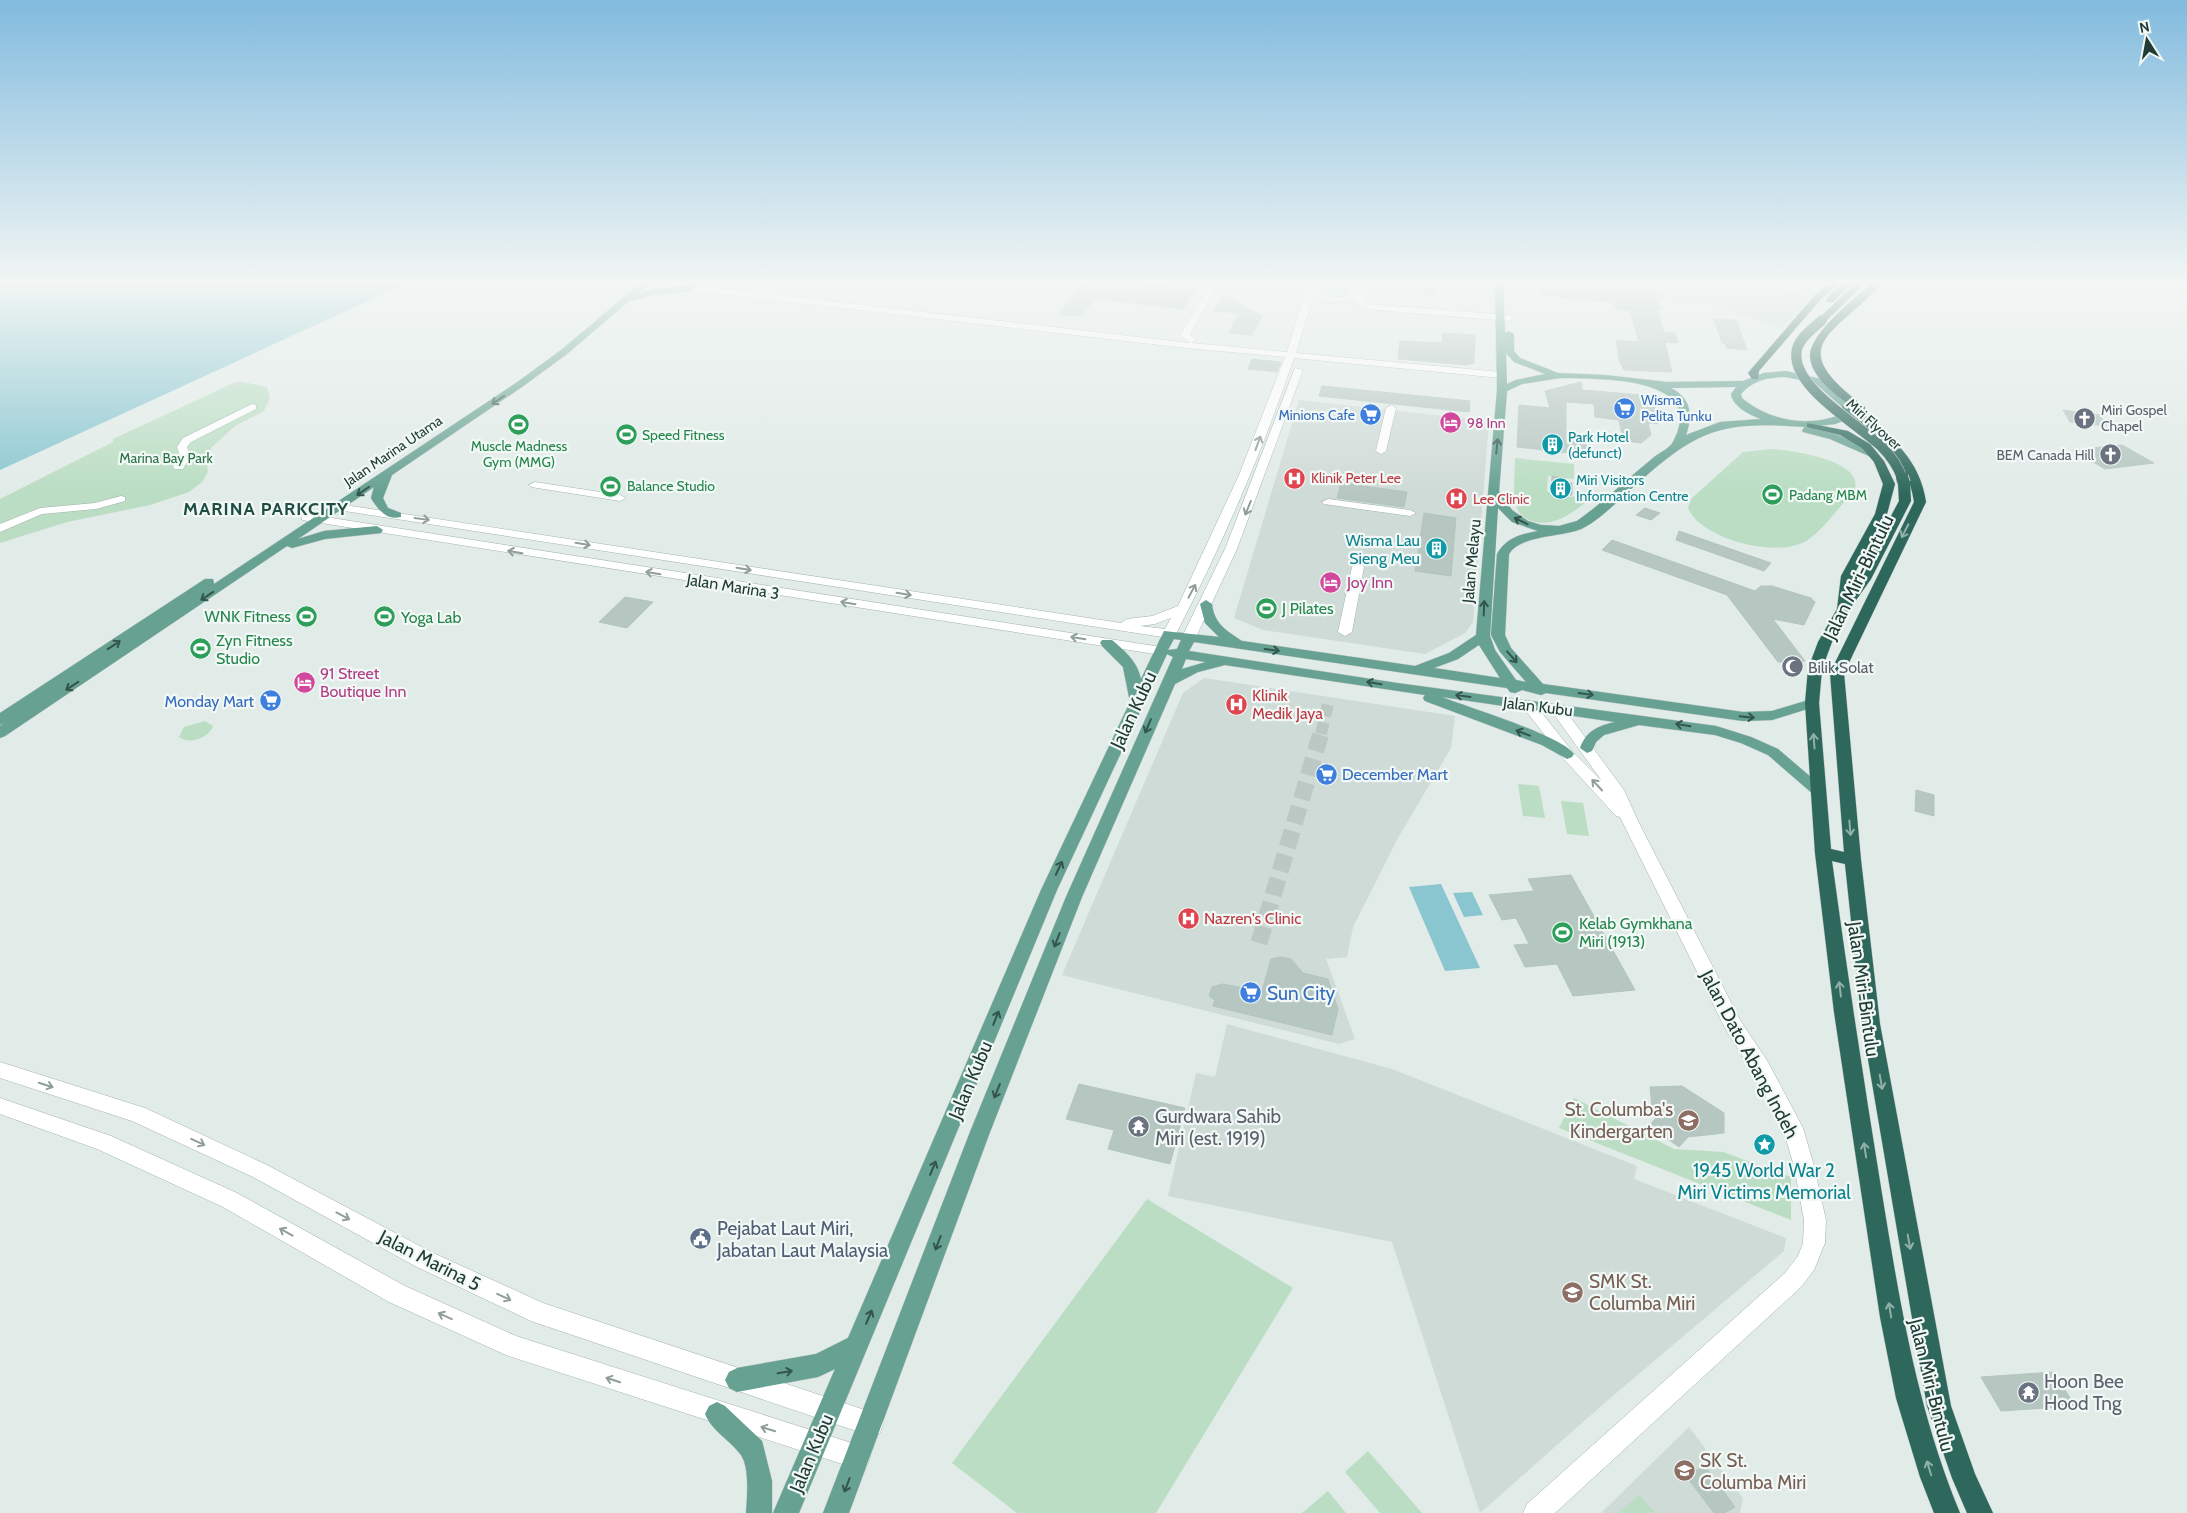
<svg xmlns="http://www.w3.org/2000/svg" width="2187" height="1513" viewBox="0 0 2187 1513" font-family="Cabin,sans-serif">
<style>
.built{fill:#cfdbd6}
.green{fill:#baddc3}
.water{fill:#89c6d0}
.building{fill:#b6c6c0;stroke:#b3c5be}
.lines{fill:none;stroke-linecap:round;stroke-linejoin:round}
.minor-tunnel-far1{stroke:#bbc8c3;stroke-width:12;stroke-dasharray:12 6;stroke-linecap:butt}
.minor-tunnel{stroke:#bbc8c3;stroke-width:17;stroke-dasharray:17 8;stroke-linecap:butt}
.minor-casing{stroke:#a4b3ae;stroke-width:1}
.major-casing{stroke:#c1c8c6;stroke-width:1}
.highway-casing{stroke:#c1c8c6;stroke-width:1}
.minor{fill:#fff;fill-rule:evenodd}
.major{fill:#66a191;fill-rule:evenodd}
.highway{fill:#2e685c;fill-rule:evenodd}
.highway-bridge-far1-casing{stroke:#c1c8c6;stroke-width:11;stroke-linecap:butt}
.highway-bridge-casing{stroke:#c1c8c6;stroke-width:14;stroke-linecap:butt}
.highway-bridge-far1{stroke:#2e685c;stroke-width:10}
.highway-bridge{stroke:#2e685c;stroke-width:12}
.oneway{stroke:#32554c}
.oneway2{stroke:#909e9a}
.oneway3{stroke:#90b0a8}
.labels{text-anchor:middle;stroke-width:4.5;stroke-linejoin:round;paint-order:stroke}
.far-shop-label{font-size:14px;fill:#366cbe;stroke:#f1f8f5;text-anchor:start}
.far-worship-label{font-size:14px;fill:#5b616d;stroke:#f1f8f5;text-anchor:start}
.far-hotel-label{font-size:14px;fill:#b23c85;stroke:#f1f8f5;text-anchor:start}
.far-street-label{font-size:14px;fill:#213c35;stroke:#f1f8f5}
.far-leisure-label{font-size:14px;fill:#27864d;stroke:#f1f8f5;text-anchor:start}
.far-culture-label{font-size:14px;fill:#0d838f;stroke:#f1f8f5;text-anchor:start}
.far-park-label{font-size:14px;fill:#2c7247;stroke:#f1f8f5}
.far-health-label{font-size:14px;fill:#be3a42;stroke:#f1f8f5;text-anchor:start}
.culture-label{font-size:16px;fill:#0d838f;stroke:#f1f8f5;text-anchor:end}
.street-label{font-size:16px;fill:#213c35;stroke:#f1f8f5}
.hotel-label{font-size:16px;fill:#b23c85;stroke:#f1f8f5;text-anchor:start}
.leisure-label{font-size:16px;fill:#27864d;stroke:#f1f8f5;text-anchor:start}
.worship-label{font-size:16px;fill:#5b616d;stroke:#f1f8f5;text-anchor:start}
.health-label{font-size:16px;fill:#be3a42;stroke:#f1f8f5;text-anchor:start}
.shop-label{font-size:16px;fill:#366cbe;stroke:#f1f8f5;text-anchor:end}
.far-district-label{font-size:18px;font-weight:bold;letter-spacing:1px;fill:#1e4e42;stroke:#f1f8f5}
.near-street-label{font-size:19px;fill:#213c35;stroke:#f1f8f5}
.near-shop-label{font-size:19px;fill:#366cbe;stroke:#f1f8f5;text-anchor:start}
.near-education-label{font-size:19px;fill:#785e54;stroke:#f1f8f5;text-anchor:start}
.near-worship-label{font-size:19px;fill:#5b616d;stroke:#f1f8f5;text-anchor:start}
.near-culture-label{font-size:19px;fill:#0d838f;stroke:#f1f8f5}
.near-service-label{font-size:19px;fill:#4e5e75;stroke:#f1f8f5;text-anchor:start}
</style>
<rect width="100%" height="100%" fill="#e1ebe7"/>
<!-- built -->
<path class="built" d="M 1655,283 L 1755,283 L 1806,295 L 1811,298 L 1780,328 L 1729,311 L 1725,305 L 1660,299 Z
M 1299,400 L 1489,421 L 1473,622 L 1465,633 L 1425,654 L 1263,630 L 1234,618 Z
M 1204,678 L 1455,716 L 1451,748 L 1398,838 L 1353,927 L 1347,957 L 1326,959 L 1355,1039 L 1339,1044 L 1062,975 L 1183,693 Z
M 1227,1024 L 1392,1069 L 1637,1166 L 1634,1179 L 1786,1238 L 1784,1251 L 1608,1400 L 1480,1513 L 1392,1242 L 1168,1196 L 1196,1073 L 1215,1077 Z
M 1689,1427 L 1743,1498 L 1740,1513 L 1601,1513 Z"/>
<!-- green -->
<path class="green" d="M 1334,284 L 1344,286 L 1350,291 C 1342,298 1325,297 1318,289 L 1321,286 Z
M 238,381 L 267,387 L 270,398 L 264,411 L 235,426 L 212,447 L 206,457 L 208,472 L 202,482 L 189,492 L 150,505 L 67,522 L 0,543 L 0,499 L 113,442 L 113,439 Z
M 1771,449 C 1789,450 1867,460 1854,491 C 1840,505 1825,528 1809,539 C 1782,560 1701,540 1688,508 L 1691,499 L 1743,452 Z
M 1515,458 L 1574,464 L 1574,479 L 1548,476 L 1547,491 C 1557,497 1566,498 1577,496 L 1577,491 L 1596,495 C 1576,509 1553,532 1527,519 C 1520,515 1516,509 1515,501 C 1513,487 1515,472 1515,458 Z
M 205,721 L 213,726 C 209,738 189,745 179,737 L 184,727 Z
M 1518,784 L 1539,786 L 1545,818 L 1523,816 Z
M 1561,801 L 1583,803 L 1589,836 L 1567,834 Z
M 1574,1098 L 1674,1149 L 1723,1152 L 1791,1177 L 1791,1220 L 1559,1128 Z
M 1147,1199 L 1293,1288 L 1156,1513 L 1017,1513 L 952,1463 Z
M 1368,1451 L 1422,1513 L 1380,1513 L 1345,1472 Z
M 1328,1491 L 1346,1513 L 1302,1513 Z
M 1639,1495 L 1655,1513 L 1618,1513 Z"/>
<!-- water -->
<path class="water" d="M 0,283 L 407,283 L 0,470 Z
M 1441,884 L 1480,968 L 1445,971 L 1409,887 Z
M 1472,892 L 1483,915 L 1464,917 L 1453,893 Z"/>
<!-- building -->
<path class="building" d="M 1083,283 L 1136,283 L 1195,289 L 1183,309 L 1099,299 L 1094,300 L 1080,316 L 1058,314 Z
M 1401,283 L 1434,283 L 1434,296 L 1401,285 Z
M 1541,283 L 1654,283 L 1661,309 L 1657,310 L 1664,332 L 1675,333 L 1678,343 L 1665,342 L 1672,372 L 1624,370 L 1619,360 L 1616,340 L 1639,342 L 1630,311 L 1616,308 L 1612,302 L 1542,295 Z
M 1224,295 L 1262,316 L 1252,335 L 1229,333 L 1239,313 L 1214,311 Z
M 1714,319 L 1736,320 L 1747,350 L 1727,348 L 1725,343 L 1722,343 Z
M 1443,333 L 1475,335 L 1474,363 L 1467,365 L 1398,359 L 1400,341 L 1442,343 Z
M 1252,359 L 1281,362 L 1277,372 L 1248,369 Z
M 1581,382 L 1582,390 L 1653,396 L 1658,424 L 1648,423 L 1651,435 L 1641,443 L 1623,441 L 1619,420 L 1595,417 L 1594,404 L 1566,402 L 1566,441 L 1586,443 L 1586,455 L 1517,447 L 1519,405 L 1550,408 L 1545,391 Z
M 1322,386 L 1470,401 L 1469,412 L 1319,396 Z
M 2063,410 L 2100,415 L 2107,426 L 2070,422 Z
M 2122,445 L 2154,463 L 2105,469 L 2073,450 Z
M 1552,476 L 1566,478 L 1566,482 L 1572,483 L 1572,495 L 1568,495 L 1568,498 L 1551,494 Z
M 1341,483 L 1407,492 L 1404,507 L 1337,498 Z
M 1645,508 L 1660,513 L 1651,520 L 1636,515 Z
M 1424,513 L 1456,518 L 1451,576 L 1415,571 Z
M 1679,531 L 1771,563 L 1764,571 L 1676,540 Z
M 1612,540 L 1755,591 L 1761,586 L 1772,586 L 1811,598 L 1815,602 L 1804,625 L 1773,619 L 1805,661 L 1796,662 L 1801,670 L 1788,670 L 1784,662 L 1778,662 L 1727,595 L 1602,550 Z
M 625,597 L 653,602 L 627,628 L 599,622 Z
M 1916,790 L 1934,795 L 1934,816 L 1915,811 Z
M 1571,875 L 1635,990 L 1573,996 L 1557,964 L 1525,967 L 1514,945 L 1529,944 L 1516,918 L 1502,920 L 1489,895 L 1534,891 L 1528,879 Z
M 1280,957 L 1291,959 L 1303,973 L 1328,979 L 1338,1009 L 1332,1035 L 1213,1006 L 1215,1000 L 1209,996 L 1212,987 L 1222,984 L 1262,991 L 1271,959 Z
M 1079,1084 L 1185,1108 L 1170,1164 L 1108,1149 L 1114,1130 L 1066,1119 Z
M 1682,1086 L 1724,1113 L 1724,1133 L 1688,1137 L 1679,1147 L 1649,1126 L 1660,1113 L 1652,1107 L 1650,1087 Z
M 2054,1372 L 2075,1406 L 2001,1411 L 1981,1377 Z
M 1705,1466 L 1735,1507 L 1725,1513 L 1714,1513 L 1686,1476 Z"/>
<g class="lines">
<!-- minor-tunnel-far1 -->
<path class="minor-tunnel-far1" d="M 1321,734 L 1328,704"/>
<!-- minor-tunnel -->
<path class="minor-tunnel" d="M 1259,943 L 1321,733"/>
<defs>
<path id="minor" d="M 649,283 L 674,283 L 1190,343 L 1180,335 L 1211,283 L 1219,283 L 1190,334 L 1196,340 L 1191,343 L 1287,352 L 1305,291 L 1269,283 L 1307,285 L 1317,283 L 1314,288 C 1324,299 1345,301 1356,291 L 1346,283 C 1355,283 1361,282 1365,292 L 1362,295 L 1368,304 L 1509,315 L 1513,318 L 1509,321 L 1365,309 L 1362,308 L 1356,299 L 1334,302 L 1313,296 L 1296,353 L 1501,372 L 1506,375 L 1501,378 L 1294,358 C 1262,453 1222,545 1176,634 L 1169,638 L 325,508 L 319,505 L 325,502 L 1121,623 L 1127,619 L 1152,616 L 1178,606 L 1239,475 L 1285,357 L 1186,348 L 653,286 ZM 1171,618 L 1165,629 L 1140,626 L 1155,624 Z
M 1295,368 L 1303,370 L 1237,549 L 1196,637 L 1194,640 L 1184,640 L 1182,637 L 1225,549 Z
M 252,404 L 256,405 L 256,409 L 191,442 L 187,447 L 190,456 L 183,469 L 175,469 L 173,467 L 180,456 L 177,447 L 183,438 Z
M 1391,405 L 1396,408 L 1386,451 L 1381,454 L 1376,451 L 1386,408 Z
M 535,482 L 620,495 L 626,498 L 620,501 L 531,487 L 529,485 Z
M 121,496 L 125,497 L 125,501 L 96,509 L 42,514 L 0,532 L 0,524 L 40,508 L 95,503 Z
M 1328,499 L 1410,510 L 1416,513 L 1410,516 L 1324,504 L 1322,502 Z
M 306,514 L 1161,647 L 1168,651 L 1161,655 L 302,520 L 302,516 Z
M 1358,563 L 1364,567 L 1352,632 L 1345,636 L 1338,632 L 1352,567 Z
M 1529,702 L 1534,703 L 1572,751 L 1602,781 L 1550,709 L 1557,705 L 1562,706 L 1624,790 L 1638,821 L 1740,1020 L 1768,1062 L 1803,1128 L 1814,1166 L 1826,1220 L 1825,1243 L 1814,1270 L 1801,1287 L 1555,1513 L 1523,1513 L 1527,1504 L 1785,1273 L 1798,1256 L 1803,1243 L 1804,1220 L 1794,1166 L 1783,1129 L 1754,1074 L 1726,1030 L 1620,817 L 1616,816 L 1562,757 L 1522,706 Z
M 0,1062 L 145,1108 L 267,1165 L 431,1252 L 543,1303 L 880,1415 L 883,1424 L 880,1433 L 871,1436 L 531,1321 L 415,1266 L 253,1177 L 132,1121 L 0,1078 Z
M 0,1098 L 111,1136 L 237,1193 L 405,1286 L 516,1336 L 858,1445 L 867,1448 L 870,1457 L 867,1466 L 858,1469 L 506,1355 L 389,1302 L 223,1207 L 97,1149 L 0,1114 Z"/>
<path id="major" d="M 641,283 L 650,283 L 638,294 L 654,289 L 692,285 L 696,288 L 692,291 L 655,295 L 629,301 L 567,354 L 522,387 L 392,475 L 383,498 L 388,508 L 401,513 L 401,517 C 386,521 378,509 371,498 L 374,487 L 298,539 L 324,531 L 377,526 L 383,530 L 381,533 L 325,539 L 292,548 L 287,546 L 5,736 L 0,738 L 0,726 L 4,723 L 0,725 L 0,713 L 205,579 L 213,579 L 214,584 L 516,383 L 561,350 Z
M 1495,283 L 1503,283 L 1505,333 L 1509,331 L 1514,334 L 1514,351 L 1520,358 L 1558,373 L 1605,375 L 1667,382 L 1743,381 L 1764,373 L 1786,371 L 1821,379 L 1851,404 L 1851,418 L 1835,424 L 1809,427 L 1838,435 L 1877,452 L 1877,456 L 1869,456 L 1830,439 L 1803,432 L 1802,430 L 1805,427 C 1716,420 1696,431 1631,489 C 1618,501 1597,522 1581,529 C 1562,537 1520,535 1509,554 L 1505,635 L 1511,648 L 1543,684 L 1743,712 L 1772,711 L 1812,699 L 1817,700 L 1819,703 L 1817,706 L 1772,720 L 1743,721 L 1546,693 L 1541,695 L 1522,690 L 1515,693 L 1510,692 L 1507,688 L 1194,642 L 1189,651 L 1397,683 L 1716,726 L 1751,737 L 1778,749 L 1826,790 L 1823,794 L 1813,794 L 1768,755 L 1741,743 L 1715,735 L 1639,725 L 1604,735 L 1596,742 L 1592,751 L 1587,753 L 1580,748 C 1586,731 1598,726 1615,722 L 1442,697 C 1466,707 1563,736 1574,754 L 1572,757 L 1567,759 L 1542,745 L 1425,701 L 1423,698 L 1425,695 L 1225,665 L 1198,672 L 1175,684 L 1082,897 L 990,1132 L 849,1513 L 823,1513 L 970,1132 L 1066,897 L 1173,657 L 1167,654 L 1057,890 L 799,1513 L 773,1513 L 835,1369 L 818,1377 L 737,1392 L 729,1388 L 725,1380 L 729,1372 L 737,1368 L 816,1354 L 848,1338 L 1041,890 L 1130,702 L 1123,667 L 1102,646 L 1100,643 L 1102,640 L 1112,640 C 1125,651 1137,661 1141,679 L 1164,631 L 1219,637 L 1205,623 L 1200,604 L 1206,600 L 1212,604 C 1214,624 1227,631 1242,641 L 1415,666 L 1449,653 L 1476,635 L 1497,390 ZM 1506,353 L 1514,362 L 1545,374 L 1516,380 L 1507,384 ZM 1786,377 L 1815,383 L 1842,407 L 1842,414 C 1809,428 1769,421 1742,398 L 1741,394 C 1753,380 1768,377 1786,377 ZM 1560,378 C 1598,379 1709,375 1673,442 C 1670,448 1659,453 1653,458 C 1627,479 1604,502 1577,521 L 1559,526 L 1541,525 L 1528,521 L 1512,510 L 1499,491 L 1507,391 L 1522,384 ZM 1736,387 L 1731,394 C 1733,407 1750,415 1761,419 L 1720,422 L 1686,435 C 1693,415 1691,398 1671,388 ZM 1498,508 L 1512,522 L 1538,531 C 1521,534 1506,538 1497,554 L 1491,635 L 1500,652 L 1526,682 L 1516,680 L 1495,650 L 1490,636 ZM 1174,639 L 1181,640 L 1177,649 L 1168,650 ZM 1479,645 L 1500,678 L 1434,668 L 1458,659 ZM 1186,659 L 1206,662 L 1182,669 Z
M 717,1402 L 725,1406 L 762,1441 L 772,1481 L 772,1513 L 746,1513 C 747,1498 750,1468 741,1455 C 730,1440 712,1431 705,1414 L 709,1406 Z"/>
<path id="highway" d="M 1830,283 L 1839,283 L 1821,299 L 1759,371 L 1758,379 L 1752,379 L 1748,373 L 1753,367 L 1815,295 Z
M 1844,283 L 1853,283 L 1833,302 L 1827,302 L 1827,298 Z
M 1856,283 L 1865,283 L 1825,322 L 1819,322 L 1819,318 Z
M 1873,283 L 1882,283 C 1835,336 1780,344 1865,407 L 1865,411 L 1861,412 C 1892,437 1920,460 1926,502 L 1844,673 L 1861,860 L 1880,1024 L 1951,1406 L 1975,1474 L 1993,1513 L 1967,1513 L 1952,1478 L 1927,1406 L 1862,1024 L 1845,864 L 1832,861 C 1847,972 1864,1083 1882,1194 C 1900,1304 1917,1409 1960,1513 L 1934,1513 L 1920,1477 L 1896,1398 L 1880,1317 L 1834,1012 L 1815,853 L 1805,703 L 1808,669 L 1818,642 L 1837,609 L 1841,576 L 1875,514 L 1883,484 L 1874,462 L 1862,448 L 1840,435 L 1807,427 L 1807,423 L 1848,431 L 1870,444 L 1884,461 L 1895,484 L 1887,514 L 1853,576 L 1852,589 L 1899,501 L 1898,483 L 1904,480 L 1910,483 L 1911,501 L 1871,579 L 1849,610 L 1832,642 L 1822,669 L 1819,703 L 1831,849 L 1844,852 L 1830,673 L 1914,502 C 1908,456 1877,436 1843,408 L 1842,406 L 1847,403 C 1832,392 1810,375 1810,355 C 1811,332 1856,297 1873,283 Z"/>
</defs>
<!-- minor casing -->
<use href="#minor" class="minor-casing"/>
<!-- major casing -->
<use href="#major" class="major-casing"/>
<!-- highway casing -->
<use href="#highway" class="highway-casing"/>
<!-- minor -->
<use href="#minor" class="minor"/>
<!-- major -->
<use href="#major" class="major"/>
<!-- highway -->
<use href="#highway" class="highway"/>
<defs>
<path id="highway-bridge-far1" d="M 1822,320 C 1814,328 1800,337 1797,349 C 1788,385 1858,424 1881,446 C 1891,456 1898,466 1902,478"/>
<path id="highway-bridge" d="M 1902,477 L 1904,483"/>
</defs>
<!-- highway-bridge-far1 casing -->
<use href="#highway-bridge-far1" class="highway-bridge-far1-casing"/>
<!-- highway-bridge casing -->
<use href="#highway-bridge" class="highway-bridge-casing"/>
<!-- highway-bridge-far1 -->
<use href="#highway-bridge-far1" class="highway-bridge-far1"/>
<!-- highway-bridge -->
<use href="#highway-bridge" class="highway-bridge"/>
</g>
<!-- one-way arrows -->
<defs><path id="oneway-shaft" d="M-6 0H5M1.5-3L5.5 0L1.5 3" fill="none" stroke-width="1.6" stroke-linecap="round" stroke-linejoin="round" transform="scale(1.25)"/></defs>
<g class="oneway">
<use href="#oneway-shaft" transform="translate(498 400) rotate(146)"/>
<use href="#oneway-shaft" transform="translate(1497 446) rotate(-84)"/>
<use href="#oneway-shaft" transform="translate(363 491) rotate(145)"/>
<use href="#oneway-shaft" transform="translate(1521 521) rotate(-154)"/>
<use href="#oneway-shaft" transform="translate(207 596) rotate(146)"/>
<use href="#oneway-shaft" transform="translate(1484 608) rotate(-88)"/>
<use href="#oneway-shaft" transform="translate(114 645) rotate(-33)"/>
<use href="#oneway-shaft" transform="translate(1272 650) rotate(8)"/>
<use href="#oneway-shaft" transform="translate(1512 657) rotate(49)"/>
<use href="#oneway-shaft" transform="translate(1374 683) rotate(-171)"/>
<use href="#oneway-shaft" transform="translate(72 686) rotate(147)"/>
<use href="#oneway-shaft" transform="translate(1586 694) rotate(8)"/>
<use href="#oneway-shaft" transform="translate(1463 696) rotate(-172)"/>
<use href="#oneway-shaft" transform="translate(1747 717) rotate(6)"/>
<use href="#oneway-shaft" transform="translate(1683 725) rotate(-171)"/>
<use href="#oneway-shaft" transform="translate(1148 726) rotate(113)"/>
<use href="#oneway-shaft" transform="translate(1523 733) rotate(-159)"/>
<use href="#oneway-shaft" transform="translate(1059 868) rotate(-65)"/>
<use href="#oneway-shaft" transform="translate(1057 940) rotate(111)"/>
<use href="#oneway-shaft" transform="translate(996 1018) rotate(-68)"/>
<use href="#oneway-shaft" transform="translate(997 1091) rotate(112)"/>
<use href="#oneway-shaft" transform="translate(933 1168) rotate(-67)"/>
<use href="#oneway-shaft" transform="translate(938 1243) rotate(111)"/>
<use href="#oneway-shaft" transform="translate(869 1317) rotate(-67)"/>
<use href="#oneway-shaft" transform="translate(785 1372) rotate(-10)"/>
<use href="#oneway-shaft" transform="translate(847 1485) rotate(111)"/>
</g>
<g class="oneway2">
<use href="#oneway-shaft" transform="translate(1258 443) rotate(-70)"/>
<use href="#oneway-shaft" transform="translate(1248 508) rotate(112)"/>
<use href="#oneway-shaft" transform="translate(422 519) rotate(8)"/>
<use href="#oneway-shaft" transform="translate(583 544) rotate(9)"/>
<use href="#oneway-shaft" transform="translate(515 552) rotate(-171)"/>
<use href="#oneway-shaft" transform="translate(744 569) rotate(9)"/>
<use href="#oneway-shaft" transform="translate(653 573) rotate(-171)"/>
<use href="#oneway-shaft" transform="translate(1192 591) rotate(-62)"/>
<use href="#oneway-shaft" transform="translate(904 594) rotate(9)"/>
<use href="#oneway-shaft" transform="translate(848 603) rotate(-171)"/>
<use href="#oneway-shaft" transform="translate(1078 638) rotate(-171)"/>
<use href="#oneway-shaft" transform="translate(1597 785) rotate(-133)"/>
<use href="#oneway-shaft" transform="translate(46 1085) rotate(18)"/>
<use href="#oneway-shaft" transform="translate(198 1142) rotate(25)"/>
<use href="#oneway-shaft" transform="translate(343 1216) rotate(28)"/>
<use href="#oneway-shaft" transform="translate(286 1232) rotate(-151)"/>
<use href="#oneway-shaft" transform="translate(504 1297) rotate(25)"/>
<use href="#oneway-shaft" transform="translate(445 1316) rotate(-156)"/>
<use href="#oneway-shaft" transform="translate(613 1380) rotate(-162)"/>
<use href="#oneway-shaft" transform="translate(768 1429) rotate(-163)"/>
</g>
<g class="oneway3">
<use href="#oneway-shaft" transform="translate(1905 531) rotate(117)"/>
<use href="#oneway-shaft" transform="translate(1814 741) rotate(-94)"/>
<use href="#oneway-shaft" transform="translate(1850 828) rotate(85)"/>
<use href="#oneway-shaft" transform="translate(1840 989) rotate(-97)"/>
<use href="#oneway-shaft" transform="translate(1881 1082) rotate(80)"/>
<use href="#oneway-shaft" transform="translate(1865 1150) rotate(-99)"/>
<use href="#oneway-shaft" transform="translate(1909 1242) rotate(80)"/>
<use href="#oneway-shaft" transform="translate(1890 1310) rotate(-99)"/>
<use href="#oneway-shaft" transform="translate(1929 1468) rotate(-107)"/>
</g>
<!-- sky -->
<linearGradient id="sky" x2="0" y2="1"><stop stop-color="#82bbde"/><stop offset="0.57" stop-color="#f2f6f4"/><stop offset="1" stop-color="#f2f6f4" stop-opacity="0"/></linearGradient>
<rect width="2187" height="495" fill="url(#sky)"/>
<!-- icons -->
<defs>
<symbol id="supermarket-disc" viewBox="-11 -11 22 22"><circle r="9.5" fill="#3f7fe0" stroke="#f1f8f5"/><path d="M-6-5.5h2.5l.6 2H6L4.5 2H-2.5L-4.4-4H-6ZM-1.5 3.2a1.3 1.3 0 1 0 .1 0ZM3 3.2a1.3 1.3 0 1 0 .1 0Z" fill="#fff"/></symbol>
<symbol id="church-disc" viewBox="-11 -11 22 22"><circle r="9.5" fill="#6b7280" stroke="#f1f8f5"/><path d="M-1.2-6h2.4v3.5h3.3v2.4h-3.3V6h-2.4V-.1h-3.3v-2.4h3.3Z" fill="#fff"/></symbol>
<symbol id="hotel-disc" viewBox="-11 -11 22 22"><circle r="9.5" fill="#d1479c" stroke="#f1f8f5"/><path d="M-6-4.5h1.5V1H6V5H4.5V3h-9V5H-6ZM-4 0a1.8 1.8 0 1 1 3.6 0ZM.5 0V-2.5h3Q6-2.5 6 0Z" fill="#fff"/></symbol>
<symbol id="stadium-disc" viewBox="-11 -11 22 22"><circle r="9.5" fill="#2e9e5b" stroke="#f1f8f5"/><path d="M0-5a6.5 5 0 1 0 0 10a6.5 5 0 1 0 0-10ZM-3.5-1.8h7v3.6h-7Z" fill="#fff"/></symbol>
<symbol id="building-disc" viewBox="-11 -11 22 22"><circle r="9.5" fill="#0f9aa8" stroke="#f1f8f5"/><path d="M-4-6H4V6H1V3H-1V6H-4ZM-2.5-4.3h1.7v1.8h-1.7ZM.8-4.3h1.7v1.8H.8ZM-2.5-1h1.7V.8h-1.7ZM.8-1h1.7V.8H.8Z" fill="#fff"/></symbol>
<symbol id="hospital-disc" viewBox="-11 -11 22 22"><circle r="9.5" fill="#e0444e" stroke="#f1f8f5"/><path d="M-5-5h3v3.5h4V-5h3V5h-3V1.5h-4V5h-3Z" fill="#fff"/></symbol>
<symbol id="mosque-disc" viewBox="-11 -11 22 22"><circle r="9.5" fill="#6b7280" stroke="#f1f8f5"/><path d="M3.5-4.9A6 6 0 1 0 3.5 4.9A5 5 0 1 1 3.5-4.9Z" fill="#fff"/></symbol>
<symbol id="school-disc" viewBox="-11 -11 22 22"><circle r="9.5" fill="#8d6e63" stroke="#f1f8f5"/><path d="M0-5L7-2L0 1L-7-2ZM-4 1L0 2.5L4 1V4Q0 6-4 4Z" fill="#fff"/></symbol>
<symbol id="temple-disc" viewBox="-11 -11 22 22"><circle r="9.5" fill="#6b7280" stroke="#f1f8f5"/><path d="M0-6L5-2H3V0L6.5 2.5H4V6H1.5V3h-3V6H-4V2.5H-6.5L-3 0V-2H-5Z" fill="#fff"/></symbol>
<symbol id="sight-disc" viewBox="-11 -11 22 22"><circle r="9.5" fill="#0f9aa8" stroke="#f1f8f5"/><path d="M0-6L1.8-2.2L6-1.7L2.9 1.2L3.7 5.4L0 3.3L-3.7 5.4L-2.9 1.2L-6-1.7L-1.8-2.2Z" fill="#fff"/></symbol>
<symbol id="civic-disc" viewBox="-11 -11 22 22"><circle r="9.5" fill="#5c6f8a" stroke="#f1f8f5"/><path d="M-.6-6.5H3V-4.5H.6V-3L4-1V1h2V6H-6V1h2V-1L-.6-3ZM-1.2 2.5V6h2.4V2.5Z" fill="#fff"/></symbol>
</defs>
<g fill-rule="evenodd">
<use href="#supermarket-disc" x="1612" y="396" width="25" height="25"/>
<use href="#supermarket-disc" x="1358" y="402" width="25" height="25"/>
<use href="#church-disc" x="2072" y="406" width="25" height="25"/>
<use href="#hotel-disc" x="1438" y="410" width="25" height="25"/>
<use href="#stadium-disc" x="506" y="412" width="25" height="25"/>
<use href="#stadium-disc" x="614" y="422" width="25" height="25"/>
<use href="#building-disc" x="1540" y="432" width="25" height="25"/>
<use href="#church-disc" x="2098" y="442" width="25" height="25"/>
<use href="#hospital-disc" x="1282" y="466" width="25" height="25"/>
<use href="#stadium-disc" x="598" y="474" width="25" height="25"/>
<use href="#building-disc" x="1548" y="476" width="25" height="25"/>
<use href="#stadium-disc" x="1760" y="482" width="25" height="25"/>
<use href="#hospital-disc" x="1444" y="486" width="25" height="25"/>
<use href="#building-disc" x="1424" y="536" width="25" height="25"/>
<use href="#hotel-disc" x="1318" y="570" width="25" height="25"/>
<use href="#stadium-disc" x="1254" y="596" width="25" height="25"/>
<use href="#stadium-disc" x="294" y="604" width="25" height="25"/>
<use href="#stadium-disc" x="372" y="604" width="25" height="25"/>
<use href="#stadium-disc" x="188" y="636" width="25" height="25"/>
<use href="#mosque-disc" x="1780" y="654" width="25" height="25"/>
<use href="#hotel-disc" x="292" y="670" width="25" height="25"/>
<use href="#supermarket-disc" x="258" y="688" width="25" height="25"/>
<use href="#hospital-disc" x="1224" y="692" width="25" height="25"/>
<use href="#supermarket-disc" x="1314" y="762" width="25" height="25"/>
<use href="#hospital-disc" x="1176" y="906" width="25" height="25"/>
<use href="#stadium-disc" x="1550" y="920" width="25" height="25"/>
<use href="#supermarket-disc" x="1238" y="980" width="25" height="25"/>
<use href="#school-disc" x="1676" y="1108" width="25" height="25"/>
<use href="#temple-disc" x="1126" y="1114" width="25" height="25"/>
<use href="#sight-disc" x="1752" y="1132" width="25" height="25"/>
<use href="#civic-disc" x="688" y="1226" width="25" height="25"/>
<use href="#school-disc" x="1560" y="1280" width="25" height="25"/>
<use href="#temple-disc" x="2016" y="1380" width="25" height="25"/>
<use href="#school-disc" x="1672" y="1458" width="25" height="25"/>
</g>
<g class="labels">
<!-- far-shop labels -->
<g class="far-shop-label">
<text x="1641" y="405">Wisma<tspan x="1641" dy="16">Pelita Tunku</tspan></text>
<text x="1355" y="420" text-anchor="end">Minions Cafe</text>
</g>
<!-- far-worship labels -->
<g class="far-worship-label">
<text x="2101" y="415">Miri Gospel<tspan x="2101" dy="16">Chapel</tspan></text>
<text x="2094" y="460" text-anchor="end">BEM Canada Hill</text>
</g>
<!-- far-hotel labels -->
<g class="far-hotel-label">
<text x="1467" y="428">98 Inn</text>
</g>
<!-- far-street labels -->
<g class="far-street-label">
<text transform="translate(1874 424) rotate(42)" y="5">Miri Flyover</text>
<text transform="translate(393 451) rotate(-34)" y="5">Jalan Marina Utama</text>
</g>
<!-- far-leisure labels -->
<g class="far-leisure-label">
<text x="642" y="440">Speed Fitness</text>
<text x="519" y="451" text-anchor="middle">Muscle Madness<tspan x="519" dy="16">Gym (MMG)</tspan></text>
<text x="627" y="491">Balance Studio</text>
<text x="1789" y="500">Padang MBM</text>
</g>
<!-- far-culture labels -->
<g class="far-culture-label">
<text x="1568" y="442">Park Hotel<tspan x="1568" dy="16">(defunct)</tspan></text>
<text x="1576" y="485">Miri Visitors<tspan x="1576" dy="16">Information Centre</tspan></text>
</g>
<!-- far-park labels -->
<g class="far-park-label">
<text x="166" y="463">Marina Bay Park</text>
</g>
<!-- far-health labels -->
<g class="far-health-label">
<text x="1311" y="483">Klinik Peter Lee</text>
<text x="1473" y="504">Lee Clinic</text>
</g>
<!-- culture labels -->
<g class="culture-label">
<text x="1420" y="546">Wisma Lau<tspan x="1420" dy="18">Sieng Meu</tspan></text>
</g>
<!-- street labels -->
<g class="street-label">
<text transform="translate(1471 561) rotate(-85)" y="6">Jalan Melayu</text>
<text transform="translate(733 586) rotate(9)" y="6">Jalan Marina 3</text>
<text transform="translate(1538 706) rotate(7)" y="6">Jalan Kubu</text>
</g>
<!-- hotel labels -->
<g class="hotel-label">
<text x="1347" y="588">Joy Inn</text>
<text x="320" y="679">91 Street<tspan x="320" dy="18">Boutique Inn</tspan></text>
</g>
<!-- leisure labels -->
<g class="leisure-label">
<text x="1282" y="614">J Pilates</text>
<text x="291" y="622" text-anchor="end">WNK Fitness</text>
<text x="401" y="623">Yoga Lab</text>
<text x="216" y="646">Zyn Fitness<tspan x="216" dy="18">Studio</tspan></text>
<text x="1579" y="929">Kelab Gymkhana<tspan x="1579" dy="18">Miri (1913)</tspan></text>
</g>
<!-- worship labels -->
<g class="worship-label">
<text x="1808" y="673">Bilik Solat</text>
</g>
<!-- health labels -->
<g class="health-label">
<text x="1252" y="701">Klinik<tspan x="1252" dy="18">Medik Jaya</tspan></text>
<text x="1204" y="924">Nazren's Clinic</text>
</g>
<!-- shop labels -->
<g class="shop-label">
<text x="254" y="707">Monday Mart</text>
<text x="1342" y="780" text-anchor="start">December Mart</text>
</g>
<!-- far-district labels -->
<g class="far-district-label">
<text x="266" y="515">MARINA PARKCITY</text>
</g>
<!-- near-street labels -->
<g class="near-street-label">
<text transform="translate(1858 577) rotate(-64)" y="7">Jalan Miri-Bintulu</text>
<text transform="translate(1133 710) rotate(-65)" y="7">Jalan Kubu</text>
<text transform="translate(1864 989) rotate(82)" y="7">Jalan Miri-Bintulu</text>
<text transform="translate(1750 1054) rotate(62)" y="7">Jalan Dato Abang Indeh</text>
<text transform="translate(970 1080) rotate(-67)" y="7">Jalan Kubu</text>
<text transform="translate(430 1260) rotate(27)" y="7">Jalan Marina 5</text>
<text transform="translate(1932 1385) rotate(76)" y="7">Jalan Miri-Bintulu</text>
<text transform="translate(811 1453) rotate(-67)" y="7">Jalan Kubu</text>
</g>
<!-- near-shop labels -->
<g class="near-shop-label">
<text x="1267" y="1000">Sun City</text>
</g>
<!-- near-education labels -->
<g class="near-education-label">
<text x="1673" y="1116" text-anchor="end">St. Columba's<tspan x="1673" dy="22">Kindergarten</tspan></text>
<text x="1589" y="1288">SMK St.<tspan x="1589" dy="22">Columba Miri</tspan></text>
<text x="1700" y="1467">SK St.<tspan x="1700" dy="22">Columba Miri</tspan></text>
</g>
<!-- near-worship labels -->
<g class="near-worship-label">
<text x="1155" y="1123">Gurdwara Sahib<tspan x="1155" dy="22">Miri (est. 1919)</tspan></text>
<text x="2044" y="1388">Hoon Bee<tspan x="2044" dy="22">Hood Tng</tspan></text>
</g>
<!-- near-culture labels -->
<g class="near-culture-label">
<text x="1764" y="1177">1945 World War 2<tspan x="1764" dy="22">Miri Victims Memorial</tspan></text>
</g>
<!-- near-service labels -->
<g class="near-service-label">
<text x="717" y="1235">Pejabat Laut Miri,<tspan x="717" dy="22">Jabatan Laut Malaysia</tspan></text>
</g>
</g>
<!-- north arrow -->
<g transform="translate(2147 40) rotate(349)" stroke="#f1f8f5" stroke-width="4" paint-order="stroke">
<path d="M0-4L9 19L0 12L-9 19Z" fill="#213c35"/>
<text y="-8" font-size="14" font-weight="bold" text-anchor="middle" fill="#213c35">N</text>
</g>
</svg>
